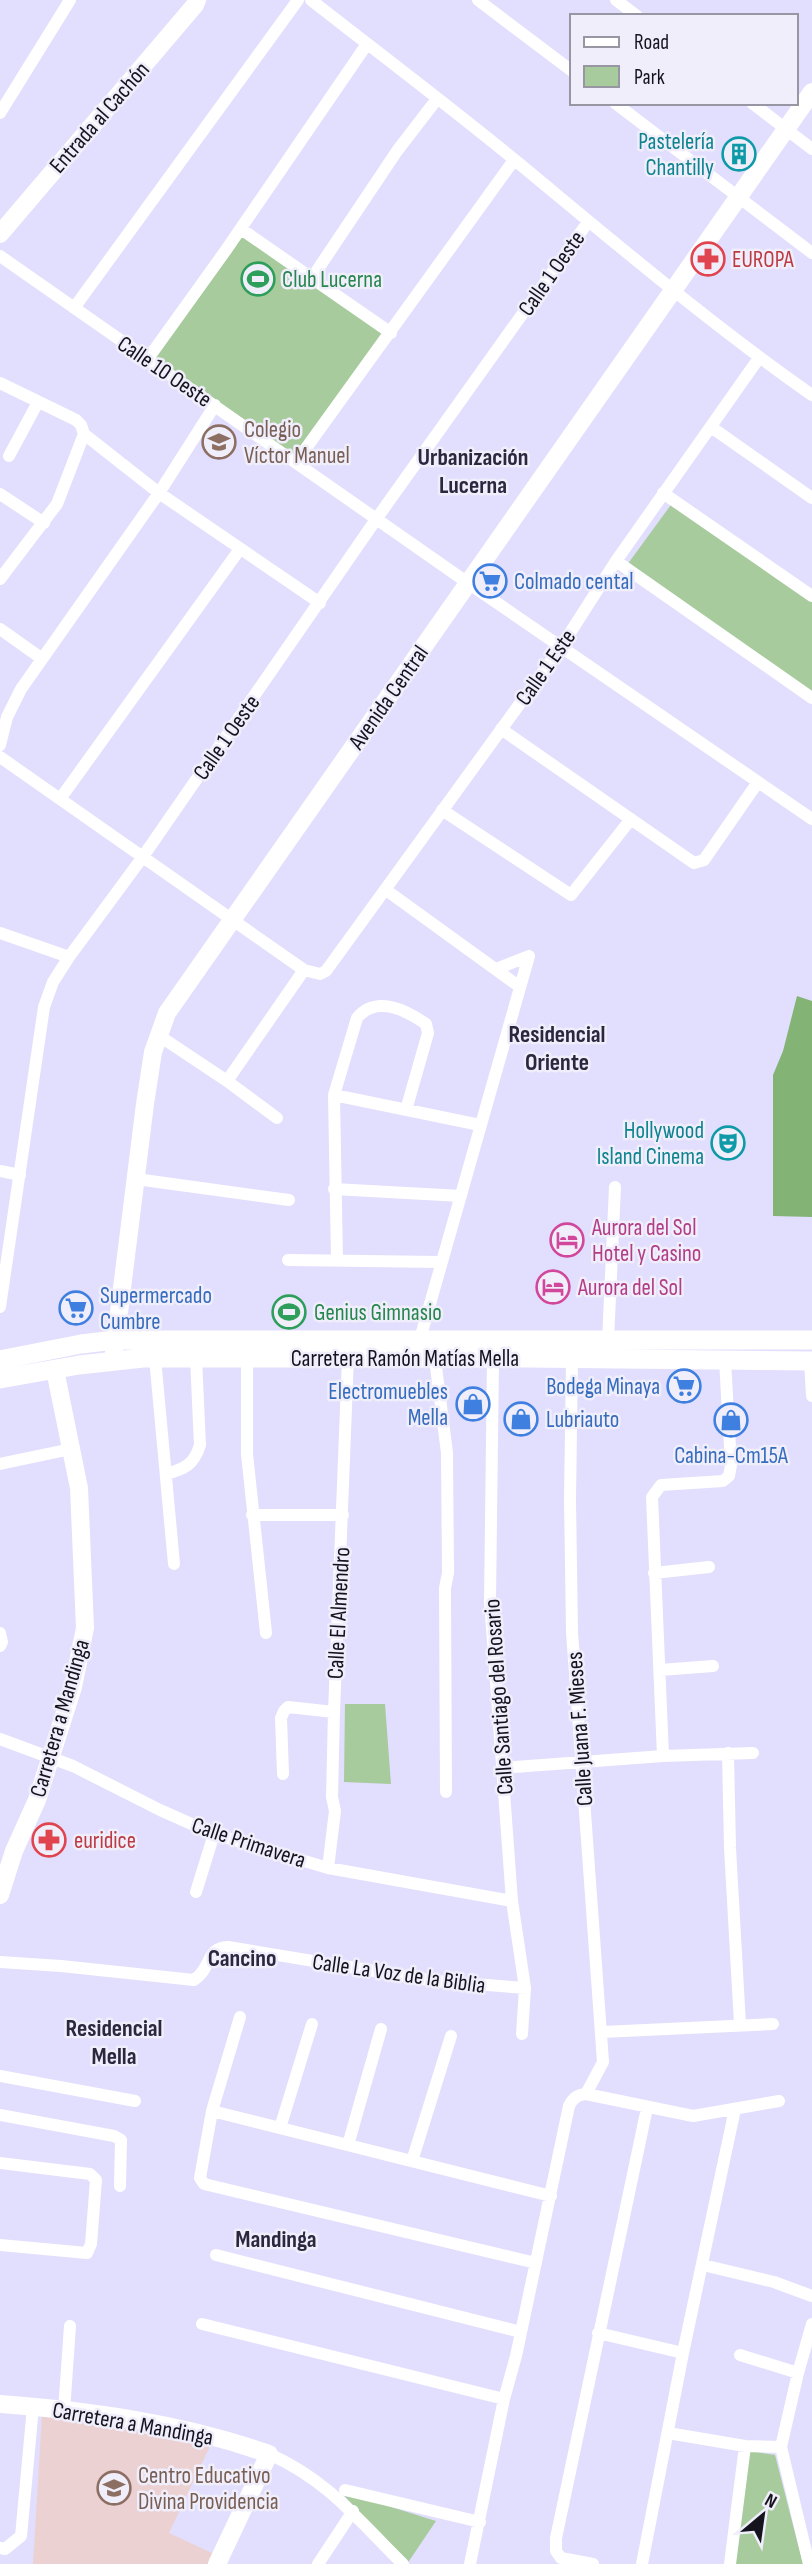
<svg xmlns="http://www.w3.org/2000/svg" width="812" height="2564" viewBox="0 0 812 2564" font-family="'Sofia Sans Condensed',sans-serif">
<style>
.education{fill:#ecd1d2}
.green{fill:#a7cb9d}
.forest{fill:#83b475}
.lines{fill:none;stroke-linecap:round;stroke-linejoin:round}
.street{stroke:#fff;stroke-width:12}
.secondary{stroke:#fff;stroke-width:18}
.primary{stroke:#fff;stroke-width:19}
.labels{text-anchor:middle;stroke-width:5;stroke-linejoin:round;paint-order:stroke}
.street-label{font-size:23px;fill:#15131e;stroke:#efeefa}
.culture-label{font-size:23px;fill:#0d838f;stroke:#efeefa;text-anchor:end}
.health-label{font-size:23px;fill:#be3a42;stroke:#efeefa;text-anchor:start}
.leisure-label{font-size:23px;fill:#27864d;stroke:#efeefa;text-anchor:start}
.education-label{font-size:23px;fill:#785e54;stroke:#efeefa;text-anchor:start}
.shop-label{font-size:23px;fill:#366cbe;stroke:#efeefa;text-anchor:start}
.hotel-label{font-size:23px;fill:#b23c85;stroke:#efeefa;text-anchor:start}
.neighbourhood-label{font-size:24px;font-weight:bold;fill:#2b273e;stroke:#efeefa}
</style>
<rect width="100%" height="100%" fill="#e2defd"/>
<!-- education -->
<path class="education" d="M 42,2414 L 211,2444 L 169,2533 L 214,2554 L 209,2564 L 33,2564 Z"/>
<!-- green -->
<path class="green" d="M 243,235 L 384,333 L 296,457 L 154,359 Z
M 673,502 L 812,600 L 812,693 L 627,565 Z
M 345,1704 L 385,1704 L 391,1784 L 344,1782 Z
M 750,2451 L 775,2455 L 803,2564 L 735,2564 Z
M 340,2491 L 436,2521 L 407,2564 Z"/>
<!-- forest -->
<path class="forest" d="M 797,996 L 812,1001 L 812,1217 L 773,1216 L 773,1075 L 783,1051 Z"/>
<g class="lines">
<!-- street -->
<path class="street" d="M 311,0 C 380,54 449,106 516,161 C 613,241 709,323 812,395
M 478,0 L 572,71
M 616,0 L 637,16
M 615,103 L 812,253
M 752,103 L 812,149
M 0,113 L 70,0
M 241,229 L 391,333
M 0,256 L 468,583 L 812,819
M 312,278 L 397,151 L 437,99
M 74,308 L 298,0
M 147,360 L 226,250 L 367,44
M 0,383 L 76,420 L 81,425 L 84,434 L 159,493 L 320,603
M 711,427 L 812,498
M 9,456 L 38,402
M 296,462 L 514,160
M 663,493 L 812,596
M 0,494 L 44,523
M 616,561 L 812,698
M 0,579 L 57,504 L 84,434
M 0,629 L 41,658
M 501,729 L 694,863 L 704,860 L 758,782
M 0,745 L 7,717 L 21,689 L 159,493 L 215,405
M 0,757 L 304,970 L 320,974 L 326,971 L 561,647 L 616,561 L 759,358
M 60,799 L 240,549
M 442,810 L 571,895 L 631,819
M 386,890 L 520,987
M 0,933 L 69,957
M 496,969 L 529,956
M 158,1035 L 227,1081 L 277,1118
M 227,1081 L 304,970
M 334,1095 L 480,1125
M 0,1171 L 20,1175
M 136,1179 L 289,1200
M 334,1189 L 461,1196
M 288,1260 L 441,1262
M 337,1261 L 334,1095 L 357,1018 C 376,995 406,1010 426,1024 L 428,1033 L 406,1110
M 0,1307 L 44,1007 L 53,982 L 69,957 L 142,858 L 377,518 L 588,222
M 608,1341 L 615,1187
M 418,1346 L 529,956
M 155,1358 L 174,1564
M 247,1358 L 247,1454 L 266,1633
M 435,1359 L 447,1453 L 448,1573 L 445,1588 L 446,1792
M 493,1359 L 490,1601 L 512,1901 L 525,1988 L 522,2034
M 572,1359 L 570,1499 L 572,1632 L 603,2062 L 586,2094
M 810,1361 L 812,1396
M 0,1464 L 71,1449
M 166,1474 C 184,1469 194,1465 200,1445 L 196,1358
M 252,1515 L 343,1515
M 654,1573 L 709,1567
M 0,1633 L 2,1642 L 0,1646
M 660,1670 L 713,1666
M 0,1739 L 73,1766 L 160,1810 L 214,1834 L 328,1868 L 512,1901
M 728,1753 L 730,1848 L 740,2024
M 663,1756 L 652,1497 L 661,1485 L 723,1481 L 729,1476 L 731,1465 L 725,1360
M 502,1768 L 663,1756 L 753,1753
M 283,1774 L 281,1718 L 284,1711 L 288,1707 L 334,1712
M 328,1868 L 335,1811 L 332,1797 L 334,1712 L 348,1357
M 196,1892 L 214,1834
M 0,1962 L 61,1966 L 194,1980 C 213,1967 205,1948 228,1947 L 435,1981 L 525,1988
M 240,2017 L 212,2111 L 200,2178 L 204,2184 L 536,2263
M 602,2032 L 773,2024
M 0,2076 L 135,2101
M 212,2111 L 551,2196
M 0,2115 L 114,2136 L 121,2140 L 120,2186
M 280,2128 L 312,2024
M 348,2145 L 381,2029
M 412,2161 L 451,2036
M 0,2163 L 90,2174 L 96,2180 L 91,2244 L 87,2253 L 0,2245
M 216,2255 L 521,2332
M 703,2265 L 774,2282 L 812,2296
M 202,2324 L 504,2399
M 598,2333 L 683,2353
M 740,2355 L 798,2373
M 64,2411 L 70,2326
M 668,2433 L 745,2446 L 781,2447
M 269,2454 C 328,2480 358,2520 403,2564
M 345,2490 L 480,2522
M 0,2548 L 5,2549 L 21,2536 L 33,2407
M 318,2564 L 353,2511
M 470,2564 L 504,2399 L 516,2356 L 569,2106 C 573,2098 577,2095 586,2094 L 693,2116 L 779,2101
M 593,2564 L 561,2558 L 556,2551 L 556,2538 L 647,2108
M 642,2564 L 683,2353 L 735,2109
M 730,2564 L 745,2446
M 809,2564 L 781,2447 L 798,2373 L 812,2324"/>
<!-- secondary -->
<path class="secondary" d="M 0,234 L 195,5 L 197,0
M 113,1360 L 145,1104 L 153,1052 L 167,1013 L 812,92
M 0,1895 L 14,1851 L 37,1800 L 73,1687 L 85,1628 L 79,1488 L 55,1370
M 0,2404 C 91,2411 182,2423 269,2454 L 217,2564"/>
<!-- primary -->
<path class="primary" d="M 0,1360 L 81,1344 L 115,1340 L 812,1340
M 0,1379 L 79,1365 L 143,1358 L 525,1358 L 812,1361"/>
</g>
<!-- icons -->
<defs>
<symbol id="building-ring" viewBox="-11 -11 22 22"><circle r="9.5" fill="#efeefa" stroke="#0f9aa8" stroke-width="1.5"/><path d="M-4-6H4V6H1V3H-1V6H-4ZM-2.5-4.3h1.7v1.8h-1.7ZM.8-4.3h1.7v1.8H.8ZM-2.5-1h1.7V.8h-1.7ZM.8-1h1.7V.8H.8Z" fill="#0f9aa8"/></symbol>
<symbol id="pharmacy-ring" viewBox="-11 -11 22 22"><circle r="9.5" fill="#efeefa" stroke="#e0444e" stroke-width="1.5"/><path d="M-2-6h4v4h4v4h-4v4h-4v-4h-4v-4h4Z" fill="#e0444e"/></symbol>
<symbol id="stadium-ring" viewBox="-11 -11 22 22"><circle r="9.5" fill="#efeefa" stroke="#2e9e5b" stroke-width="1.5"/><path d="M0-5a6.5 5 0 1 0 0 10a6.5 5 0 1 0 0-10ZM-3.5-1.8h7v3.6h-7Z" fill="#2e9e5b"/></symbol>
<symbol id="school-ring" viewBox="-11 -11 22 22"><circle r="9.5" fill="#efeefa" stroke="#8d6e63" stroke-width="1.5"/><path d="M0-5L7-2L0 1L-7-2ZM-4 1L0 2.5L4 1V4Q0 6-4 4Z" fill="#8d6e63"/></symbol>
<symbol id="supermarket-ring" viewBox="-11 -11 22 22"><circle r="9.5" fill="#efeefa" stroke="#3f7fe0" stroke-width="1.5"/><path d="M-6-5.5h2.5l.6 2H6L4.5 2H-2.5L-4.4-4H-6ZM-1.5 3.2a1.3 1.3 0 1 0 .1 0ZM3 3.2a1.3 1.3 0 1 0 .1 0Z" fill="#3f7fe0"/></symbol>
<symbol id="theatre-ring" viewBox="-11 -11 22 22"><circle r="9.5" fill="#efeefa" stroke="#0f9aa8" stroke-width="1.5"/><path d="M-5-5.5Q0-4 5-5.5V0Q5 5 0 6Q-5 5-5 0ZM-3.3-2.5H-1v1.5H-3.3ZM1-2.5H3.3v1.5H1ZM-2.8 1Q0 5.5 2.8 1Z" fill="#0f9aa8"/></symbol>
<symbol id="hotel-ring" viewBox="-11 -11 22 22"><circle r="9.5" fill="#efeefa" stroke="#d1479c" stroke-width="1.5"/><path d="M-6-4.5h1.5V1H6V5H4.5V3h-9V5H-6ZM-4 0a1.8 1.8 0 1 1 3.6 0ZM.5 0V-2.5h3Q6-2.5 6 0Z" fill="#d1479c"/></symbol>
<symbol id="shop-ring" viewBox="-11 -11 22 22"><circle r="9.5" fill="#efeefa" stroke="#3f7fe0" stroke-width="1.5"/><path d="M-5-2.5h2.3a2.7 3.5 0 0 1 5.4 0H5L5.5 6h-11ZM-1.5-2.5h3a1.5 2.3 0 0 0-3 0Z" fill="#3f7fe0"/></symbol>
</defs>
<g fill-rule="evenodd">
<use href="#building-ring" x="720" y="135" width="38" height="38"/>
<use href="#pharmacy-ring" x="689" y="240" width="38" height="38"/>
<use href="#stadium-ring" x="239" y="260" width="38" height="38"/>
<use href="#school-ring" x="200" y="423" width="38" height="38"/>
<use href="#supermarket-ring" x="471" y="562" width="38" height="38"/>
<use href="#theatre-ring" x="709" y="1124" width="38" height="38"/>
<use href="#hotel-ring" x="548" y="1221" width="38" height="38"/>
<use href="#hotel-ring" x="534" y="1268" width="38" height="38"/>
<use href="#supermarket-ring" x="57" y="1289" width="38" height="38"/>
<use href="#stadium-ring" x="270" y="1293" width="38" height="38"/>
<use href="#supermarket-ring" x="665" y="1367" width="38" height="38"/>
<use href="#shop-ring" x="454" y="1385" width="38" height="38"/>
<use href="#shop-ring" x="502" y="1400" width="38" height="38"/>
<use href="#shop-ring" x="712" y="1401" width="38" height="38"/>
<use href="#pharmacy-ring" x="30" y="1821" width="38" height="38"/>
<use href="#school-ring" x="95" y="2469" width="38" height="38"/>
</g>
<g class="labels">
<!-- street labels -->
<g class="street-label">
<text transform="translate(99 117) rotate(-49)" y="8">Entrada al Cachón</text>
<text transform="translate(551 273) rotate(-55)" y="8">Calle 1 Oeste</text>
<text transform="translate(165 371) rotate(34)" y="8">Calle 10 Oeste</text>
<text transform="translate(545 667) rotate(-55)" y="8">Calle 1 Este</text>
<text transform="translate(388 697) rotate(-55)" y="8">Avenida Central</text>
<text transform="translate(226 737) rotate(-55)" y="8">Calle 1 Oeste</text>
<text x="405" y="1366">Carretera Ramón Matías Mella</text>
<text transform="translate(338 1613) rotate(-87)" y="8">Calle El Almendro</text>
<text transform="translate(498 1697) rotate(-94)" y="8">Calle Santiago del Rosario</text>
<text transform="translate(59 1718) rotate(-74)" y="8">Carretera a Mandinga</text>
<text transform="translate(579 1729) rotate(-94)" y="8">Calle Juana F. Mieses</text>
<text transform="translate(249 1842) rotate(18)" y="8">Calle Primavera</text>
<text transform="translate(399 1973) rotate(8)" y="8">Calle La Voz de la Biblia</text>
<text transform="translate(133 2423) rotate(10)" y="8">Carretera a Mandinga</text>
</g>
<!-- culture labels -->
<g class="culture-label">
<text x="714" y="149">Pastelería<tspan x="714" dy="26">Chantilly</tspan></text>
<text x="704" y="1138">Hollywood<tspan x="704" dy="26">Island Cinema</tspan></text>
</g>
<!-- health labels -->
<g class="health-label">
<text x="732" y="267">EUROPA</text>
<text x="74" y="1848">euridice</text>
</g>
<!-- leisure labels -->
<g class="leisure-label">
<text x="282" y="287">Club Lucerna</text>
<text x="314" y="1320">Genius Gimnasio</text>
</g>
<!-- education labels -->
<g class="education-label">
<text x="244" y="437">Colegio<tspan x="244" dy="26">Víctor Manuel</tspan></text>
<text x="138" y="2483">Centro Educativo<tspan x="138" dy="26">Divina Providencia</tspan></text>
</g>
<!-- shop labels -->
<g class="shop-label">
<text x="514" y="589">Colmado cental</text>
<text x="100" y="1303">Supermercado<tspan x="100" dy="26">Cumbre</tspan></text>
<text x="660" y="1394" text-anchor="end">Bodega Minaya</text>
<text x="448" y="1399" text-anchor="end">Electromuebles<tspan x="448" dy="26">Mella</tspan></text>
<text x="546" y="1427">Lubriauto</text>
<text x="731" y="1463" text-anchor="middle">Cabina-Cm15A</text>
</g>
<!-- hotel labels -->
<g class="hotel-label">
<text x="592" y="1235">Aurora del Sol<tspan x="592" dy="26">Hotel y Casino</tspan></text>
<text x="578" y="1295">Aurora del Sol</text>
</g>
<!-- neighbourhood labels -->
<g class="neighbourhood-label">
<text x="473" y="465">Urbanización<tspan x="473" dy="28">Lucerna</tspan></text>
<text x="557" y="1042">Residencial<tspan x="557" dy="28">Oriente</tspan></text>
<text x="242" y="1966">Cancino</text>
<text x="114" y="2036">Residencial<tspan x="114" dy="28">Mella</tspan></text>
<text x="276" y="2247">Mandinga</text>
</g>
</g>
<!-- legend -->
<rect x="570" y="14" width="228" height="91" fill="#efeefa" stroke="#9896a2" stroke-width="2"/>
<rect x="584" y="37" width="35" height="10" fill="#ffffff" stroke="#9896a2" stroke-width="2"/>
<text x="634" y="49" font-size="21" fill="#15131e">Road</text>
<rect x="584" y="66" width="35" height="21" fill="#a7cb9d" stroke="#9896a2" stroke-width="2"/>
<text x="634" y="84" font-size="21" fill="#15131e">Park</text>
<!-- north arrow -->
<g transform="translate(763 2515) rotate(29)" stroke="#efeefa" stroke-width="5" paint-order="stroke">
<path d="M0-5L12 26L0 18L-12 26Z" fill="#15131e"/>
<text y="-10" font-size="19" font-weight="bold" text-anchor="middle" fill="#15131e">N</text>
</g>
</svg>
